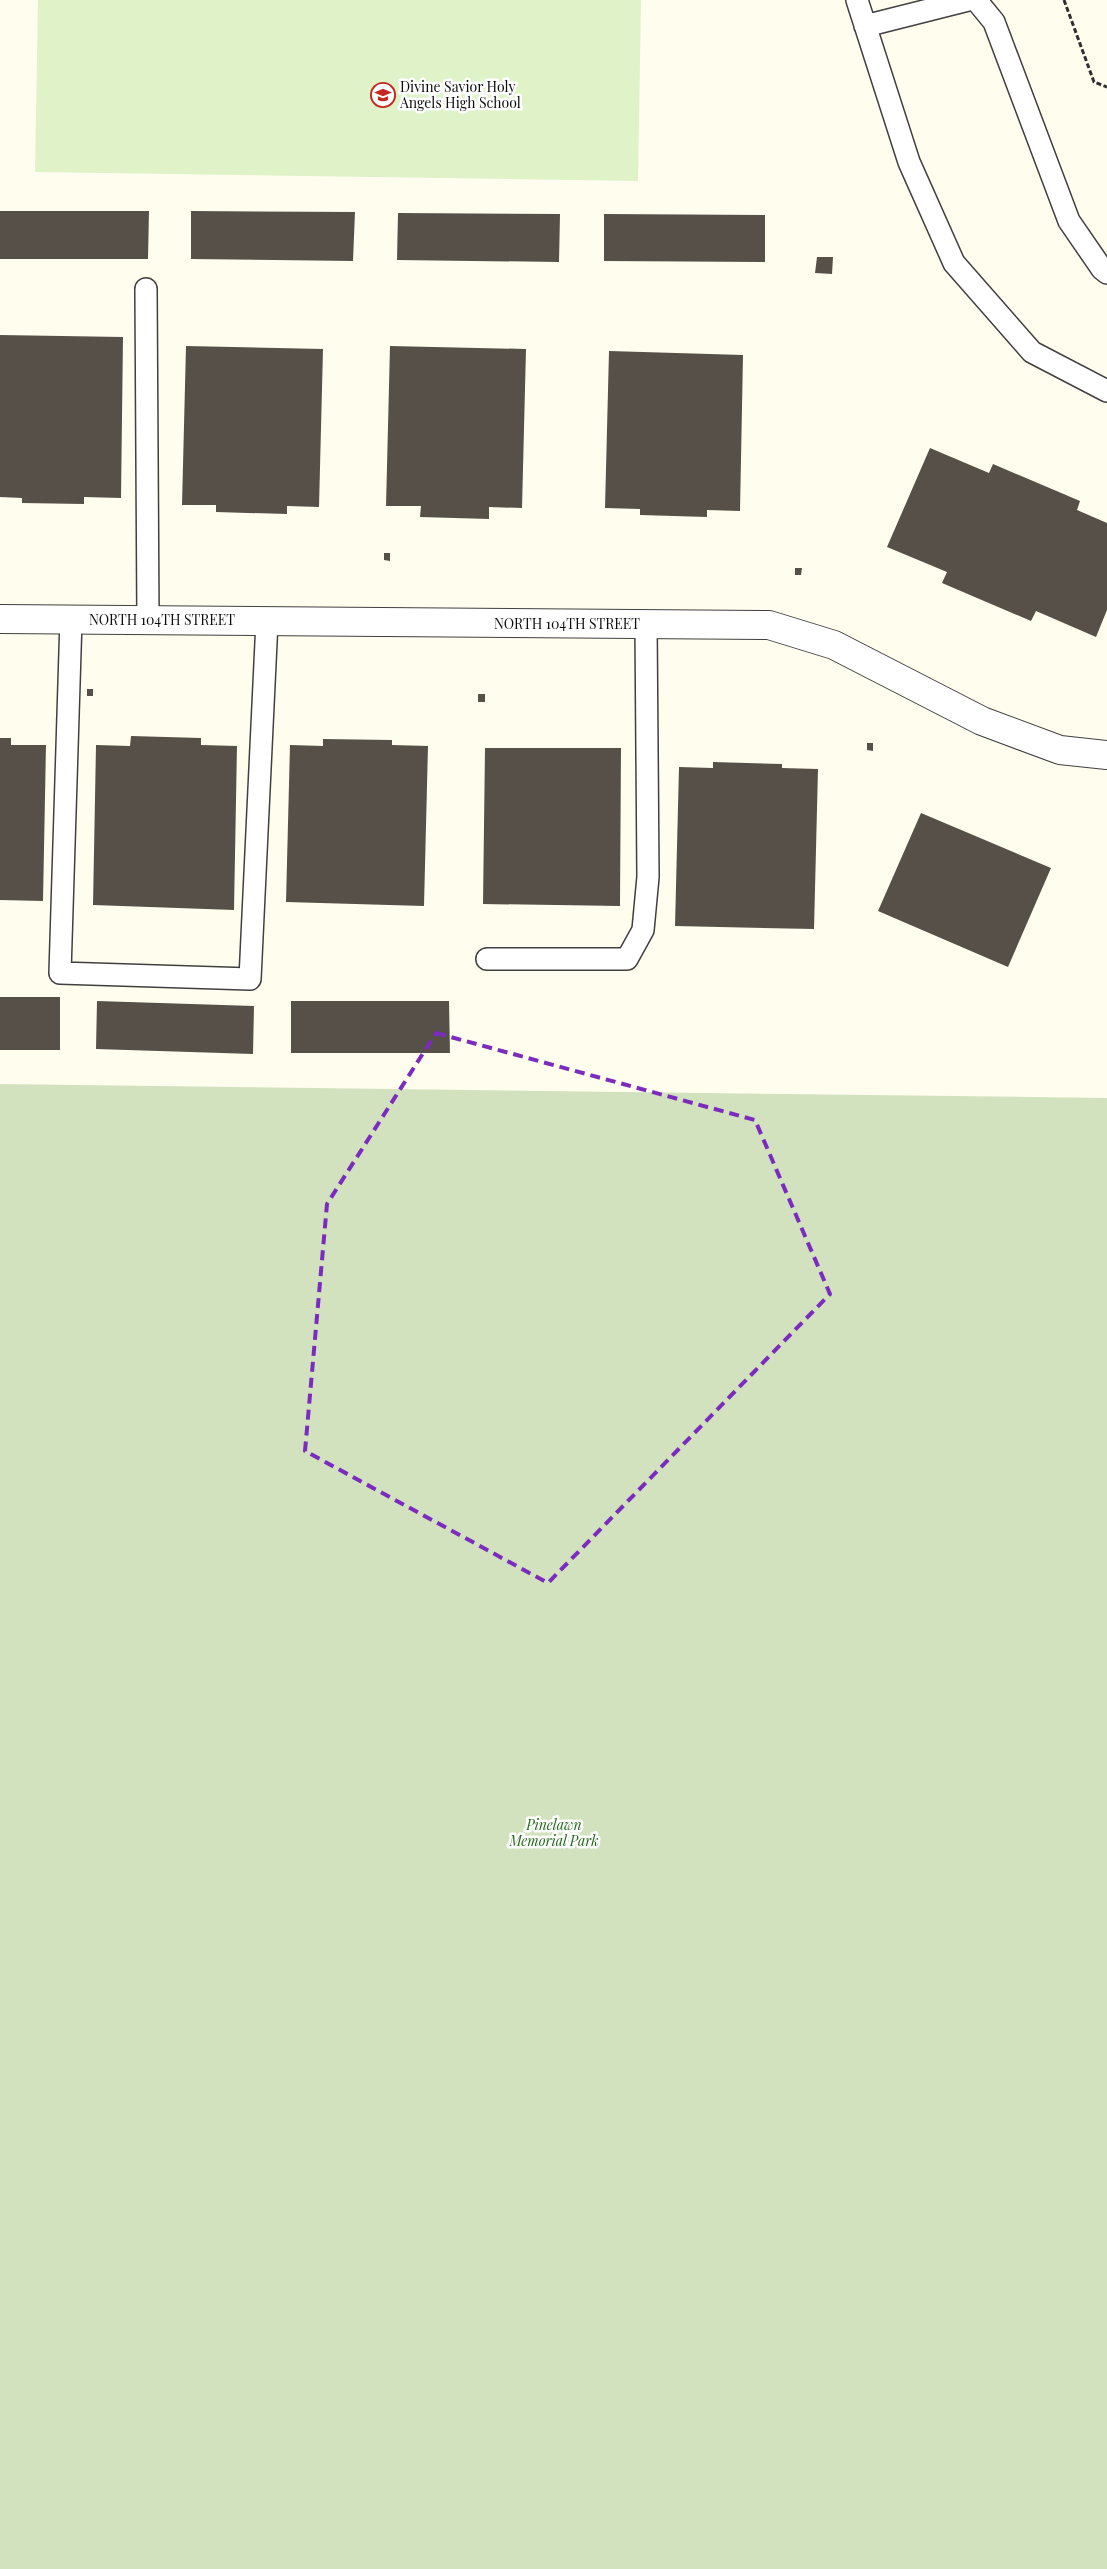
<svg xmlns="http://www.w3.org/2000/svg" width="1107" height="2569" viewBox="0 0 1107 2569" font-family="'Playfair Display',serif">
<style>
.cemetery{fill:#d3e2be}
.pitch{fill:#dff2c8}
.building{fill:#575049}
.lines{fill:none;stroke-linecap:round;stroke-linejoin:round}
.lane-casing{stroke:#404040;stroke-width:24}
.street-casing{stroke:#404040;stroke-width:30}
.path{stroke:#2f2f2f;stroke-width:3;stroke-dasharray:5 2.5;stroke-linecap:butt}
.lane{stroke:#fff;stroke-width:21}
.street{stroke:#fff;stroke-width:28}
.marked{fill:none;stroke:#7b2cbf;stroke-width:4;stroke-dasharray:10 6;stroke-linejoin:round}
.labels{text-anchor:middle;stroke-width:5;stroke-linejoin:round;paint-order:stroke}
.poi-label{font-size:14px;fill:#0d0d0d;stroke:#fff;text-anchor:start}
.street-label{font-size:14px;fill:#0d0d0d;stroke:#fff}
.park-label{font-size:14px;font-style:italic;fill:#23691a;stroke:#fff}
</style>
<rect width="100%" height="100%" fill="#fffdee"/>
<!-- cemetery -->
<path class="cemetery" d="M 0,1084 L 1107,1098 L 1107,2569 L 0,2569 Z"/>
<!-- pitch -->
<path class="pitch" d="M 38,0 L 641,0 L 638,181 L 35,172 Z"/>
<!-- building -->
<path class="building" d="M 0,211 L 149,211 L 148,259 L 0,259 Z
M 191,211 L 355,212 L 353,261 L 191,259 Z
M 398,213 L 560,214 L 559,262 L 397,260 Z
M 604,214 L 765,215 L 765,262 L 604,261 Z
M 817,257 L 833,257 L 832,274 L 815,273 Z
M 0,335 L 123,337 L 121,498 L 84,497 L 84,504 L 22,503 L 22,498 L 0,497 Z
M 186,346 L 323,349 L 319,507 L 287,506 L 287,514 L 216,512 L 216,505 L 182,505 Z
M 390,346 L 526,349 L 522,508 L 489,507 L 489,519 L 420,517 L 421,506 L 386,506 Z
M 609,351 L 743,355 L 740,511 L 707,510 L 707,517 L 640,515 L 640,509 L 605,508 Z
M 930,448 L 989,473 L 993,464 L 1080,501 L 1077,510 L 1107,523 L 1107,610 L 1096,637 L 1036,611 L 1031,621 L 942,583 L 947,572 L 887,547 Z
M 384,553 L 390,553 L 390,561 L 384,560 Z
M 795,568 L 802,568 L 801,575 L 795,575 Z
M 87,689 L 93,689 L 93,696 L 87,696 Z
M 478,694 L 485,694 L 485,702 L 478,702 Z
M 131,736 L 201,738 L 201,745 L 237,746 L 234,910 L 93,905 L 96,745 L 130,746 Z
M 0,738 L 11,738 L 11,745 L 46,745 L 43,901 L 0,900 Z
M 323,739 L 392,740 L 392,745 L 428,746 L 424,906 L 286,902 L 290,745 L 323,746 Z
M 867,743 L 873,743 L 873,751 L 867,750 Z
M 485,748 L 621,748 L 620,906 L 483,904 Z
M 713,762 L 782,764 L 782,768 L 818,769 L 814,929 L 675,926 L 679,767 L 713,768 Z
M 921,813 L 1051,868 L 1008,967 L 878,911 Z
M 0,997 L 60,997 L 60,1050 L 0,1050 Z
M 97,1001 L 254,1006 L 253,1054 L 96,1049 Z
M 291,1001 L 449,1001 L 450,1053 L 291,1053 Z"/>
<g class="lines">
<defs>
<path id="lane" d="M 857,0 L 909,162 L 954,263 L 1032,352 L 1107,391
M 976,0 L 994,22 L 1069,221 L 1102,269 L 1107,273
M 865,26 L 968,0
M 146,289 L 148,620
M 71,619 L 60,973 L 250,979 L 267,621
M 487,959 L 627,959 L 643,930 L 648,877 L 646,624"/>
<path id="street" d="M 0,619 L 769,625 L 834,645 L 982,721 L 1060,750 L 1107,755"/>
</defs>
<!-- lane casing -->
<use href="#lane" class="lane-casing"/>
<!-- street casing -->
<use href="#street" class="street-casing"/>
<!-- path -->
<path class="path" d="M 1064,0 L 1094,82 L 1107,87"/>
<!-- lane -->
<use href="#lane" class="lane"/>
<!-- street -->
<use href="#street" class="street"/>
</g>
<!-- marked area -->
<path class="marked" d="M 436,1033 L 755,1120 L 830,1294 L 548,1583 L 305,1451 L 327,1204 Z"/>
<!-- icons -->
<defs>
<symbol id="school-ring" viewBox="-11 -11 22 22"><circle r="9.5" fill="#fff" stroke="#c5261d" stroke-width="1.5"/><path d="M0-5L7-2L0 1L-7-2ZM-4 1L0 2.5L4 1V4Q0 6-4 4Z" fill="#c5261d"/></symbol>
</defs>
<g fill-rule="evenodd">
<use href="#school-ring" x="369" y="81" width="28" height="28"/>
</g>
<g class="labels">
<!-- poi labels -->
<g class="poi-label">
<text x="400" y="92">Divine Savior Holy<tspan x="400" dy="16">Angels High School</tspan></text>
</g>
<!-- street labels -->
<g class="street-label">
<text x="162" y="625">NORTH 104TH STREET</text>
<text x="567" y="629">NORTH 104TH STREET</text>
</g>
<!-- park labels -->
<g class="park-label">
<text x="554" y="1830">Pinelawn<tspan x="554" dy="16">Memorial Park</tspan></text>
</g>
</g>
</svg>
